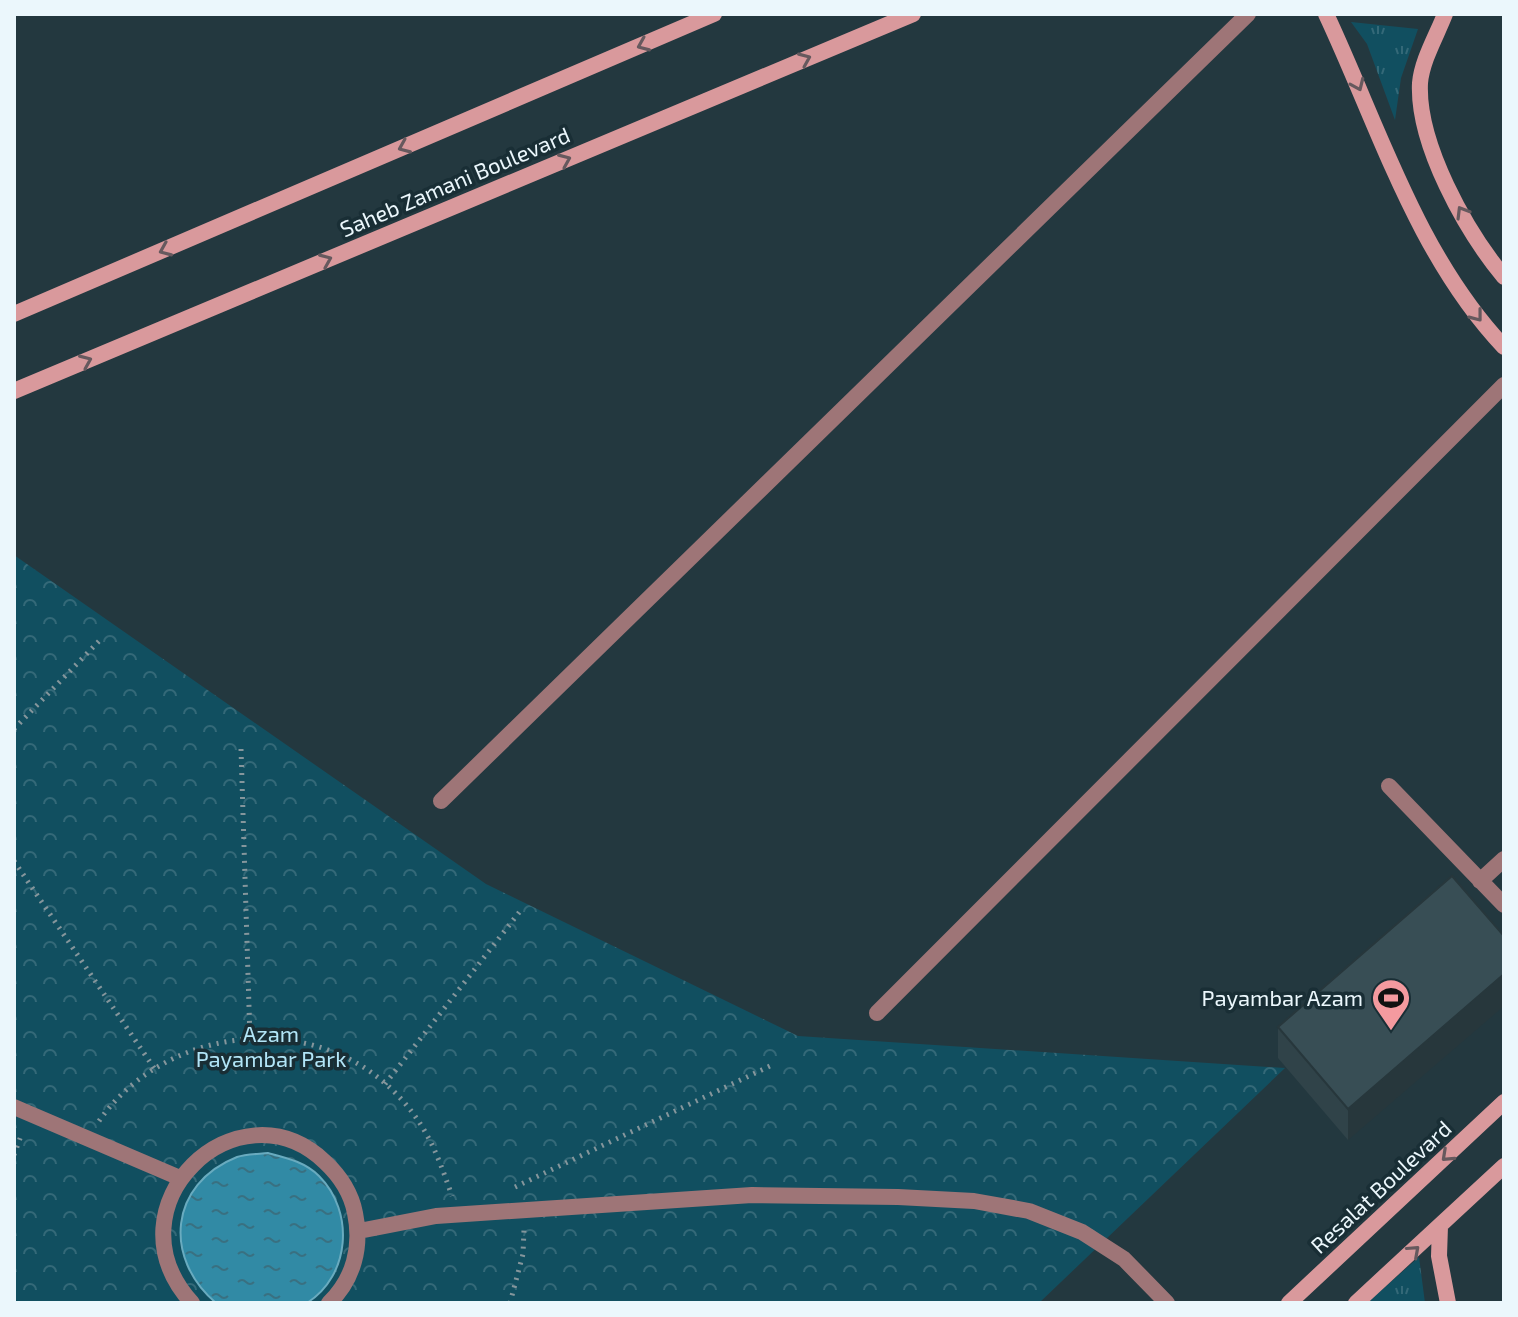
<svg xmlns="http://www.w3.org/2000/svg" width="1518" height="1317" viewBox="0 0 1518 1317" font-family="'Exo 2',sans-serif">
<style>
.grass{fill:url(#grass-tufts)}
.park{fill:url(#park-crowns)}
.water{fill:url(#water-ripples);stroke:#69abbf;stroke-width:2}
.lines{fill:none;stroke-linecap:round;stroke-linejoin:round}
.path{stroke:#85969c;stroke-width:5;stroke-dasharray:2 6;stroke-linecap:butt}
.lane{stroke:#9e7577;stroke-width:16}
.street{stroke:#9e7577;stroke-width:16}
.secondary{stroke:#d9999c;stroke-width:16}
.wall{fill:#304349}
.shaded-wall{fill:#27373c}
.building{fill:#384e55;stroke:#27373c;stroke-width:2}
.oneway{stroke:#66595e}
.labels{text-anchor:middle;stroke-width:7;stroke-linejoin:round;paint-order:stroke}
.street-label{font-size:22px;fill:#ebf7fc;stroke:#192e35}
.poi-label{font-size:22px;fill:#ebf7fc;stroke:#192e35;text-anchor:end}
.park-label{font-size:22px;fill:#b2e5f7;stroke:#192e35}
</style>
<defs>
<pattern id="grass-tufts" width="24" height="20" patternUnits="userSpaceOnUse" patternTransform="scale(2)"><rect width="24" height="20" fill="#114f60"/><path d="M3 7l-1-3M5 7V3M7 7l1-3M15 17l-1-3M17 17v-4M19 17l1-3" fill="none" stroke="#346978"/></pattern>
<pattern id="park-crowns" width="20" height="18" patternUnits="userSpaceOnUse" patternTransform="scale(2)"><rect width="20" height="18" fill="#114f60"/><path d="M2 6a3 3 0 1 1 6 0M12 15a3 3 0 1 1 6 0" fill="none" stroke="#346978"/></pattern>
<pattern id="water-ripples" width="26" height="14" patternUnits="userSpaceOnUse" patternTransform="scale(2)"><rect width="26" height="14" fill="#318aa5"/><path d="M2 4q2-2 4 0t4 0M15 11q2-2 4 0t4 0" fill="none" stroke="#397081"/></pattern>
</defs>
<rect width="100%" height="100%" fill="#23383f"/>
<!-- grass -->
<path class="grass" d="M 1351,22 L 1418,29 L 1401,78 L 1395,120 L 1367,44 Z
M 1419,1257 L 1425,1303 L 1367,1303 Z"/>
<!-- park -->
<path class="park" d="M 14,555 L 486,884 L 798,1036 L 1285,1068 L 1039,1303 L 14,1303 Z"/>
<!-- water -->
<path class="water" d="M 268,1153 C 287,1158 305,1162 319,1176 C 355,1212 350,1276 307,1303 L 216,1303 C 163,1258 169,1184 237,1157 C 246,1154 258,1154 268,1153 Z"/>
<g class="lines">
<!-- path -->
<path class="path" d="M 14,729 L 100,640
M 241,749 L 250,1039
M 14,861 L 154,1068
M 385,1084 L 521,910
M 99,1121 C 167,1023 321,1008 402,1100 C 429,1130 439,1159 452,1196
M 14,1155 L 22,1133
M 515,1187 L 770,1066
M 510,1303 L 523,1254 L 524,1230"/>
<!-- lane -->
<path class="lane" d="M 14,1107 L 180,1178
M 359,1231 L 436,1216 L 752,1195 L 898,1197 L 974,1201 L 1029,1211 L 1082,1232 L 1124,1259 L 1167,1303
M 192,1303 C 104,1206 238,1079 325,1162 C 340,1176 351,1192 355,1213 C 362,1246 354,1279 329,1303"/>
<!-- street -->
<path class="street" d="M 1389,786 L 1504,905
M 441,801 L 1248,14
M 1480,881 L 1504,859
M 877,1013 L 1504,385"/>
<!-- secondary -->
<path class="secondary" d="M 1326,14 C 1379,127 1417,255 1504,347
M 1445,14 C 1437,35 1422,60 1420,83 C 1417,144 1466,231 1504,277
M 14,314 L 714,14
M 14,391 L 913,14
M 1440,1226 L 1439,1256 L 1448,1303
M 1289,1303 L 1504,1102
M 1356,1303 L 1504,1166"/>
</g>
<!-- wall -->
<path class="wall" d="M 1452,876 L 1348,1140 L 1278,1058 L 1278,1027 Z"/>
<!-- shaded-wall -->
<path class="shaded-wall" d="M 1504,974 L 1504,1006 L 1348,1140 L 1348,1109 Z"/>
<!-- building -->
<path class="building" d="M 1452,876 L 1504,936 L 1504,974 L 1348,1109 L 1278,1027 Z"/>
<!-- one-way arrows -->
<defs><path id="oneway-chevron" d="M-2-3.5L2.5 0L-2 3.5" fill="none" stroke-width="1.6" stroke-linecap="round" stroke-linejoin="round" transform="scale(2)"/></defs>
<g class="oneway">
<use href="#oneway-chevron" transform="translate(643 45) rotate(157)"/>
<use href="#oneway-chevron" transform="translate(805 59) rotate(-23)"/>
<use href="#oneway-chevron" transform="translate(1358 85) rotate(66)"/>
<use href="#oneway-chevron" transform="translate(404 147) rotate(157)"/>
<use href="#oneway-chevron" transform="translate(565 160) rotate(-23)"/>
<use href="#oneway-chevron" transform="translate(1462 212) rotate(-121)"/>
<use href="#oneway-chevron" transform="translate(165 250) rotate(157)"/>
<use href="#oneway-chevron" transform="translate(326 260) rotate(-23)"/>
<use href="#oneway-chevron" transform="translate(1477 316) rotate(52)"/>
<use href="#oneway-chevron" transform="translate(86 361) rotate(-23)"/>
<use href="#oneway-chevron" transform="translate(1447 1156) rotate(137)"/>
<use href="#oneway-chevron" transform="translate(1414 1251) rotate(-42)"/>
</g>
<!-- icons -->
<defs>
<symbol id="stadium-pin" viewBox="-11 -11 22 30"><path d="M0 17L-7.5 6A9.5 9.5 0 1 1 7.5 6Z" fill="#f49a9f" stroke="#192e35"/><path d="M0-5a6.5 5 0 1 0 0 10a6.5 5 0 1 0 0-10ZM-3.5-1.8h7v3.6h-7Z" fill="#111"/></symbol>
</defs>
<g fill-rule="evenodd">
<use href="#stadium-pin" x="1369" y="976" width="44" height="60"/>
</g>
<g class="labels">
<!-- street labels -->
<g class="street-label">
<text transform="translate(455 182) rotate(-23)" y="8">Saheb Zamani Boulevard</text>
<text transform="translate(1381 1187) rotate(-43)" y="8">Resalat Boulevard</text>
</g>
<!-- poi labels -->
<g class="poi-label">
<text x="1363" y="1006">Payambar Azam</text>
</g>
<!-- park labels -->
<g class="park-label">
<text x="271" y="1042">Azam<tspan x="271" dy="25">Payambar Park</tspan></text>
</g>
</g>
<!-- border -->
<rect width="1518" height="1317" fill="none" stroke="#ebf7fc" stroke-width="32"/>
</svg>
